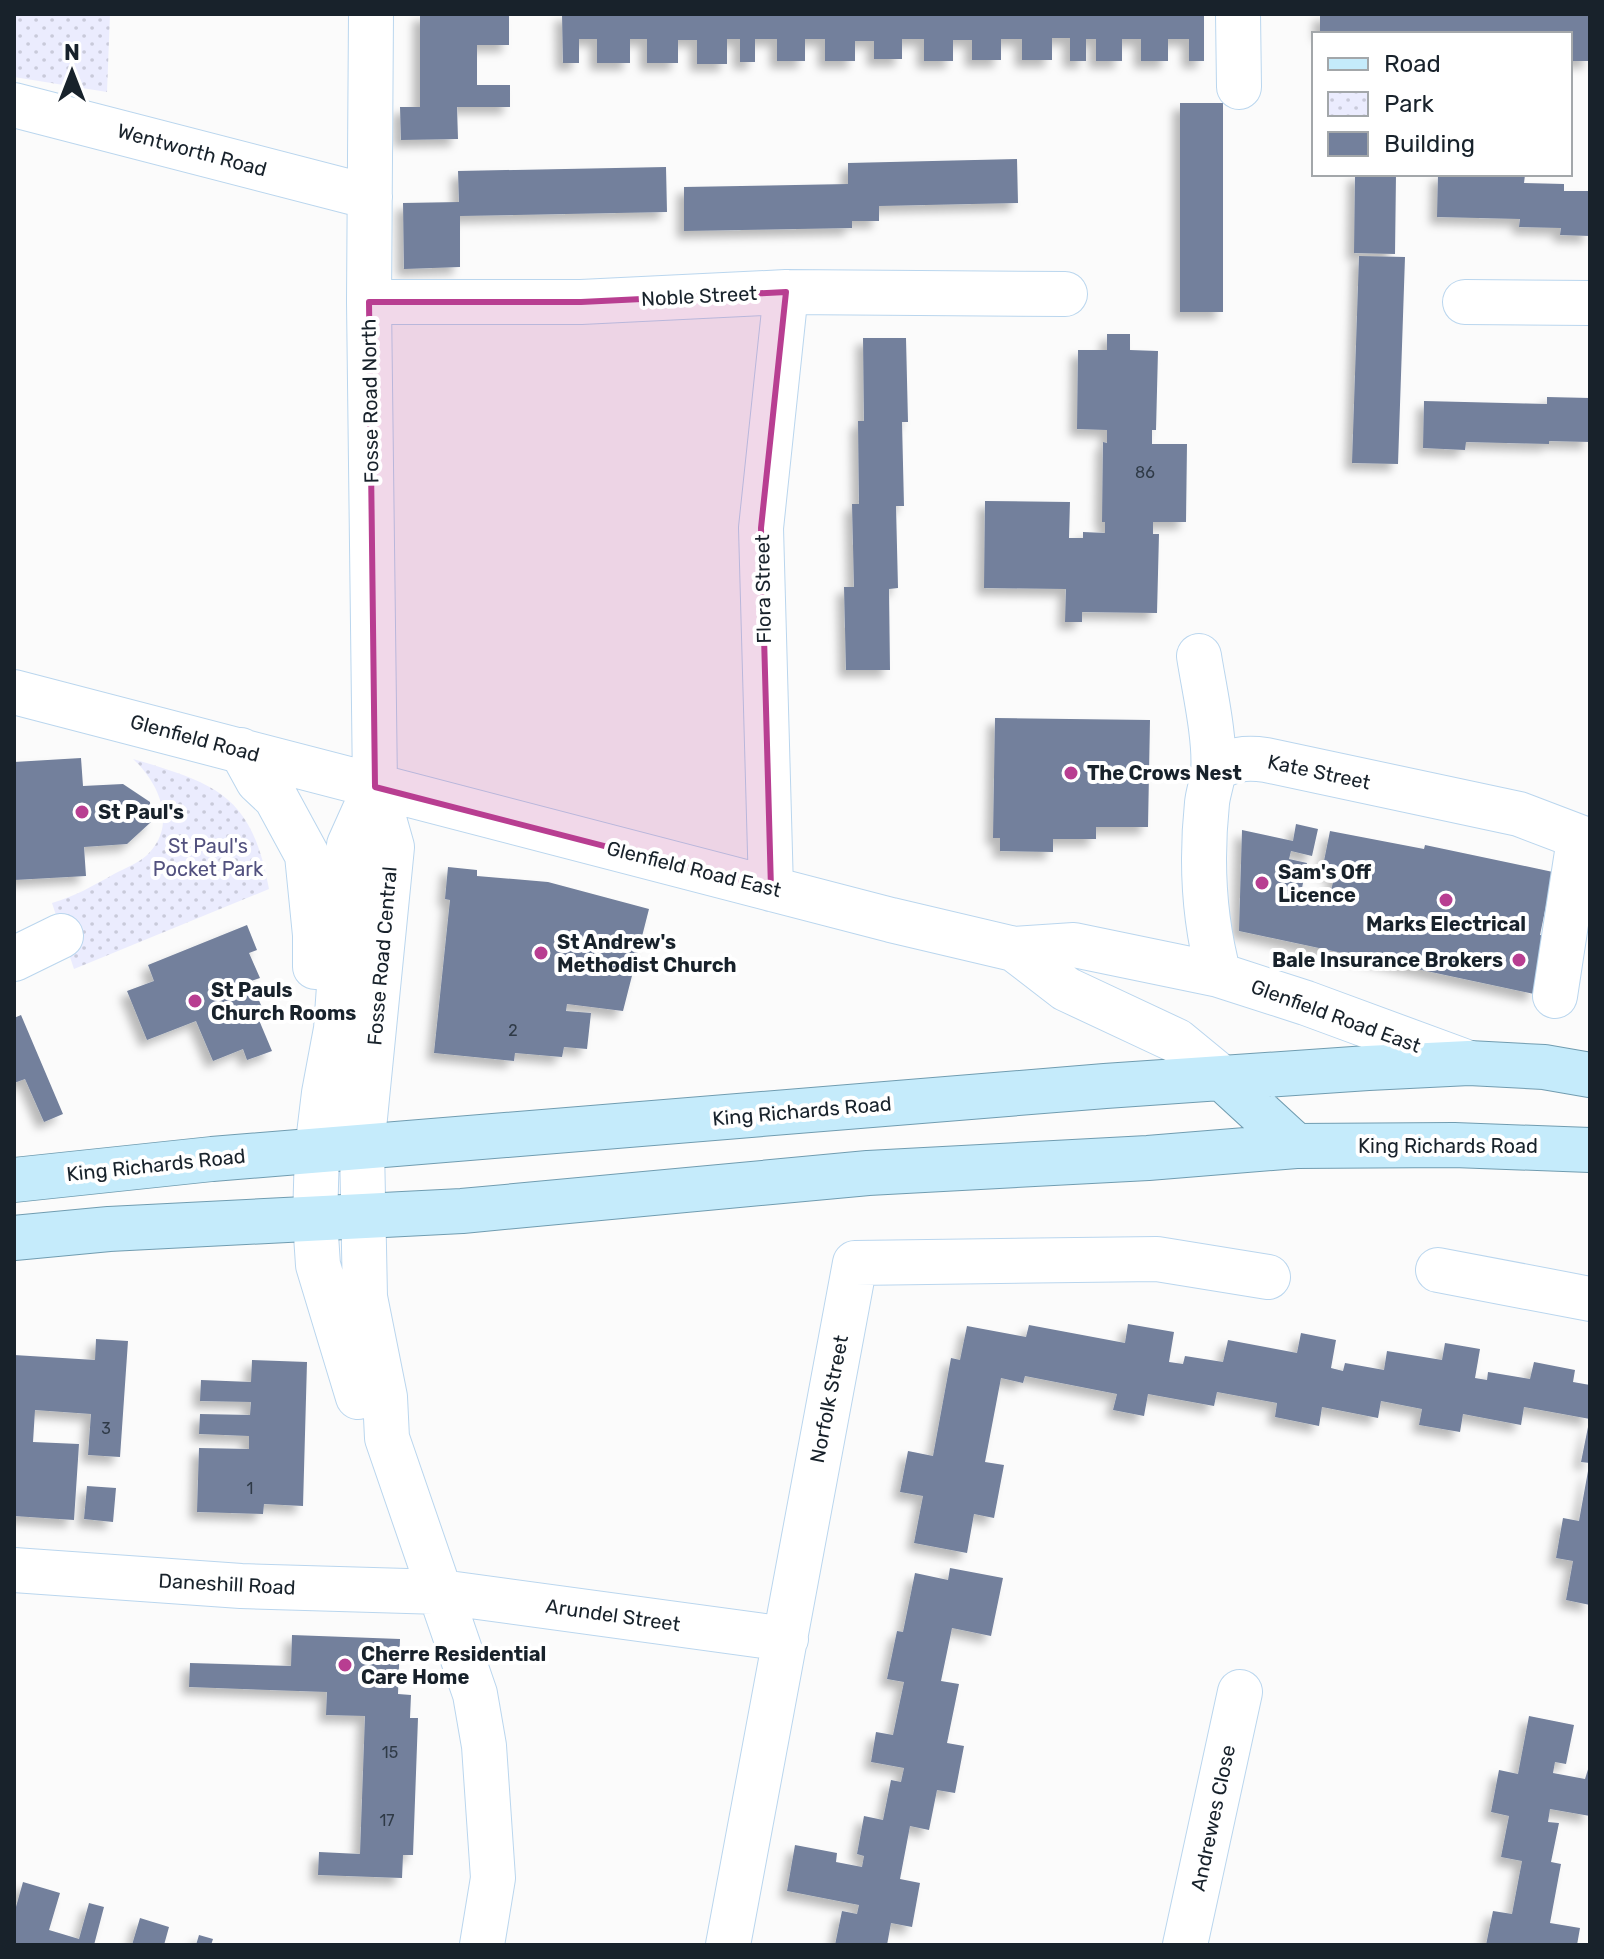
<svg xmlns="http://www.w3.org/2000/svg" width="1604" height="1959" viewBox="0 0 1604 1959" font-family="Rubik,sans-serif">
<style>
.park{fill:url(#park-dots)}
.building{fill:#73809c;filter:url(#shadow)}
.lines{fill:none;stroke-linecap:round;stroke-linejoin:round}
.minor-casing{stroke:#bad6ee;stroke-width:46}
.major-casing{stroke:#709cb0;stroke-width:46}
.minor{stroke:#fff;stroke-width:44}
.major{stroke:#c5ebfb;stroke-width:44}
.marked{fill:#b83e91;fill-opacity:0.2;stroke:#b83e91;stroke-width:6;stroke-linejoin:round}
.poi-dot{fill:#b83e91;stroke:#fff;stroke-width:3}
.labels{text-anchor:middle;stroke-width:8;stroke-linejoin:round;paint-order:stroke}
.number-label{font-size:16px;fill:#2f3a47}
.street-label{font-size:20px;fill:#18222b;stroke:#fff}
.poi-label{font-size:20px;font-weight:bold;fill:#18222b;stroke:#fff;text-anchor:start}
.park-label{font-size:20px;fill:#52517e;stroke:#fff}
</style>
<defs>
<pattern id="park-dots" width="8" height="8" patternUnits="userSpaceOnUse" patternTransform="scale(2)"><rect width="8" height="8" fill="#ebecfe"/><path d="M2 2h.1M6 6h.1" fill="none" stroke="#c9cada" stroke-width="1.8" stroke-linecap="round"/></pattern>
<filter id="shadow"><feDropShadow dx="-7" dy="7" stdDeviation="4" flood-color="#0004"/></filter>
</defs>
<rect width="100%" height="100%" fill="#fbfbfb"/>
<!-- park -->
<path class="park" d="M 14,14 L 110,14 L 107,92 L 14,77 Z
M 133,759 C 218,784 252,796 269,889 L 74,969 L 52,903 C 75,896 93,886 114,874 C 125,868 142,862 150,852 C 177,822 158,782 133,759 Z"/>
<!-- building -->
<path class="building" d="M 420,14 L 509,14 L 509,45 L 477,45 L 477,85 L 510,85 L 510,107 L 457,107 L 458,139 L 401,140 L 400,107 L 420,107 Z
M 562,14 L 1204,14 L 1204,61 L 1189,61 L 1189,39 L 1168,39 L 1168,61 L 1141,61 L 1141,39 L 1122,39 L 1122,61 L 1096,61 L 1096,39 L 1086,39 L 1086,61 L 1070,61 L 1070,38 L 1052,38 L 1052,60 L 1022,60 L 1022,39 L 1001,39 L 1001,60 L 972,60 L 972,40 L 953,40 L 953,61 L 924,61 L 924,39 L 902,39 L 902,59 L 874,59 L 874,41 L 855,41 L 855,61 L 825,61 L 825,39 L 805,39 L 805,61 L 777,61 L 777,39 L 755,39 L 755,62 L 740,62 L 740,39 L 727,39 L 727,64 L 697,64 L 697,40 L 678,40 L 678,63 L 647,63 L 647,39 L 630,39 L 630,63 L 597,63 L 597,39 L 579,39 L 579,63 L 563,63 Z
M 1320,14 L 1590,14 L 1590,61 L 1572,61 L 1570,34 L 1320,34 Z
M 1180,103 L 1223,103 L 1223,312 L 1180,312 Z
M 1017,159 L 1018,203 L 879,206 L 879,221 L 852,221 L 852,228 L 684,231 L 684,187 L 848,184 L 848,163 Z
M 666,167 L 667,212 L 460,216 L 460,267 L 404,269 L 403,203 L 459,202 L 458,171 Z
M 1355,174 L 1396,174 L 1395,254 L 1354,253 Z
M 1438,174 L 1525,175 L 1524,183 L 1564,184 L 1564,191 L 1590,191 L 1590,236 L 1560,235 L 1561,228 L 1519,227 L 1520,219 L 1437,217 Z
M 1359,256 L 1405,257 L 1398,464 L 1352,463 Z
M 1107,334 L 1130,334 L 1130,350 L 1158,351 L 1156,430 L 1152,430 L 1152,444 L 1187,444 L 1186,522 L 1153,522 L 1153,534 L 1159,534 L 1157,613 L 1082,612 L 1082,622 L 1065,622 L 1066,589 L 984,588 L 985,501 L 1070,502 L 1069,538 L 1083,538 L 1083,532 L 1105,533 L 1105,522 L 1102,522 L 1103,442 L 1107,443 L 1107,430 L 1077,429 L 1078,350 L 1107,350 Z
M 863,338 L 906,338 L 908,422 L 902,422 L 904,506 L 896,506 L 898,588 L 889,589 L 890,670 L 846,670 L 844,587 L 854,587 L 852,504 L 859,504 L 858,421 L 864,421 Z
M 1547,397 L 1590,398 L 1590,442 L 1549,441 L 1549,444 L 1466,442 L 1465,450 L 1423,448 L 1424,401 L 1547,404 Z
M 995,718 L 1150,720 L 1148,827 L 1096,827 L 1096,839 L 1053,839 L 1053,852 L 1000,851 L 1000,838 L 993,838 Z
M 81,758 L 83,786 L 123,784 L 150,802 L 151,822 L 127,844 L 84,847 L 86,876 L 14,880 L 14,762 Z
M 1296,824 L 1318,829 L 1312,856 L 1291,851 L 1289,859 L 1307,863 L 1301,893 L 1329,899 L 1335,874 L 1322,871 L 1330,831 L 1424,849 L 1425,845 L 1553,872 L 1540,935 L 1546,936 L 1534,994 L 1239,931 L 1242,830 L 1293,841 Z
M 448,867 L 477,870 L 477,876 L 548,882 L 649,909 L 623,1011 L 567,1004 L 566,1011 L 591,1013 L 587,1049 L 564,1047 L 562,1057 L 515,1053 L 514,1061 L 434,1053 L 450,900 L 445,899 Z
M 247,925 L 257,950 L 249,953 L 260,978 L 251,981 L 263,1010 L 256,1013 L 272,1051 L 247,1060 L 243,1049 L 213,1061 L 196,1021 L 147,1040 L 127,991 L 154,981 L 148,965 Z
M 21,1015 L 63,1114 L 44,1122 L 25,1079 L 14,1083 L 14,1018 Z
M 1128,1324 L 1174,1332 L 1169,1362 L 1183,1364 L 1185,1356 L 1223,1362 L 1228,1340 L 1297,1353 L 1301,1333 L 1336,1340 L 1331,1368 L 1343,1371 L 1345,1363 L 1384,1370 L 1387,1351 L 1442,1360 L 1445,1343 L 1480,1349 L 1475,1378 L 1487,1380 L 1488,1372 L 1530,1379 L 1534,1362 L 1575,1370 L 1573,1382 L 1590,1385 L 1590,1419 L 1524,1407 L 1521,1425 L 1463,1414 L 1460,1432 L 1419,1425 L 1422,1409 L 1381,1401 L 1378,1418 L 1322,1407 L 1319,1426 L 1275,1417 L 1277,1403 L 1217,1392 L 1214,1406 L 1148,1394 L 1144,1416 L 1113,1410 L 1117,1394 L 1025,1376 L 1023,1383 L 1001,1378 L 985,1462 L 1004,1465 L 994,1518 L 974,1514 L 967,1553 L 914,1543 L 923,1496 L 900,1492 L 908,1451 L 933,1456 L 951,1358 L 960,1360 L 967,1326 L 1026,1337 L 1029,1325 L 1125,1343 Z
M 96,1339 L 128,1341 L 120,1457 L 88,1455 L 91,1414 L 35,1410 L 33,1442 L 79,1444 L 74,1520 L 14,1516 L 14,1355 L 95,1360 Z
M 252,1360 L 307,1362 L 303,1506 L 264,1504 L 263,1514 L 197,1512 L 199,1448 L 249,1449 L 249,1436 L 199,1434 L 200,1414 L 250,1415 L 251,1402 L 200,1401 L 201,1380 L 251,1382 Z
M 1589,1422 L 1590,1422 L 1590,1463 L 1581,1462 Z
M 1588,1471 L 1590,1471 L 1590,1605 L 1566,1600 L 1573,1561 L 1556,1558 L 1563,1518 L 1579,1521 Z
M 87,1486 L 116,1488 L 113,1522 L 84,1519 Z
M 950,1568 L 1003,1578 L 991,1636 L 952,1628 L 941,1681 L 959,1684 L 947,1743 L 964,1746 L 955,1793 L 937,1790 L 929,1830 L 910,1826 L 900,1879 L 920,1883 L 912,1927 L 891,1923 L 887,1945 L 835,1945 L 842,1911 L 857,1914 L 859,1905 L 787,1891 L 795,1845 L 837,1853 L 836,1862 L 862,1867 L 864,1856 L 857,1854 L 864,1816 L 883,1820 L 891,1780 L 901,1782 L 904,1768 L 871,1762 L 876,1732 L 893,1735 L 904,1682 L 887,1679 L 897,1631 L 903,1632 L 915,1573 L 948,1580 Z
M 292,1635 L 400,1639 L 398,1694 L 411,1695 L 410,1718 L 418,1718 L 413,1855 L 403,1855 L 402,1878 L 318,1875 L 319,1852 L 360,1854 L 365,1716 L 326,1715 L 327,1692 L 189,1687 L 190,1663 L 291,1666 Z
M 1529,1716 L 1574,1725 L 1566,1764 L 1555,1762 L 1553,1773 L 1585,1779 L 1590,1763 L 1590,1816 L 1550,1809 L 1548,1822 L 1559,1823 L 1551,1862 L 1561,1864 L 1550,1923 L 1580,1928 L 1577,1945 L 1486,1945 L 1493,1911 L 1512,1914 L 1522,1861 L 1501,1857 L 1509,1816 L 1491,1812 L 1499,1770 L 1518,1774 Z
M 23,1882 L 60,1893 L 49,1930 L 79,1939 L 89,1903 L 104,1907 L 94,1945 L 14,1945 L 14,1914 Z
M 140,1918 L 169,1927 L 164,1945 L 132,1945 Z
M 199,1935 L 213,1939 L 211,1945 L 196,1945 Z"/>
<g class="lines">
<defs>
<path id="minor" d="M 371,14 L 369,302 L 375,787 L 392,847 L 362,1148 L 365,1297 L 385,1397 L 387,1438 L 475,1694 L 484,1746 L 493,1878 L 482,1945
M 1238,14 L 1239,87
M 14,105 L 370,197
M 369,302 L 581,302 L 786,292 L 1065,294
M 1465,302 L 1590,303
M 1199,656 C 1204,688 1216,740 1213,773 C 1212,783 1208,793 1207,803 C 1201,860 1204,920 1219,975
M 14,692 L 891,920 L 1014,949 L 1074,945 L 1219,975 L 1306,1003 L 1469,1063
M 241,750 L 258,781 L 276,798 L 307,855 L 315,935 L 315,967
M 1213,771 C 1231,759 1245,757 1266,760 L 1519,814 L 1590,841
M 771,889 L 761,528 L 786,292
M 1014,949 L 1066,989 L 1177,1041 L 1222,1078
M 14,959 L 61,936
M 1555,996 L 1579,839
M 1438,1270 L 1590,1299
M 358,1397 L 318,1265 L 315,1220 L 317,1151 L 324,1093 L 336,1029 L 349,845 L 375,787
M 14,1570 L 241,1586 L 441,1592 L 786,1639
M 728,1945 L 855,1263 L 1157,1259 L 1268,1277
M 1185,1945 L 1240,1692"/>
<path id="major" d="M 1222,1078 L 1296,1146
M 14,1180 L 212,1159 L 1105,1086 L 1368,1068 L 1469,1063 L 1544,1067 L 1590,1075
M 14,1238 L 109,1229 L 462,1211 L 868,1173 L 1148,1158 L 1296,1146 L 1454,1145 L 1590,1150"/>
</defs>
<!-- minor casing -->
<use href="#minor" class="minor-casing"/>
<!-- major casing -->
<use href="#major" class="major-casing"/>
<!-- minor -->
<use href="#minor" class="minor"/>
<!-- major -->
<use href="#major" class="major"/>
</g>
<!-- marked area -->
<path class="marked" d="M 786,292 L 761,528 L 771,889 L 375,787 L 369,302 L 581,302 Z"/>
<!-- markers -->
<g class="poi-dot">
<circle cx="1071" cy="773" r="8"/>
<circle cx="82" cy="812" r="8"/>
<circle cx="1262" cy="883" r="8"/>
<circle cx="1446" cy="900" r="8"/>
<circle cx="541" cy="953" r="8"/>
<circle cx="1519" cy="960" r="8"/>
<circle cx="195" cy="1001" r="8"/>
<circle cx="345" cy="1665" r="8"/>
</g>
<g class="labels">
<!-- number labels -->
<g class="number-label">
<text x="1145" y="478">86</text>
<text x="513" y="1036">2</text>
<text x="106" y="1434">3</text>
<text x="250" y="1494">1</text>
<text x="390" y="1758">15</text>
<text x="387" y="1826">17</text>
</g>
<!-- street labels -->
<g class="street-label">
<text transform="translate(192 150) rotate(15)" y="7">Wentworth Road</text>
<text transform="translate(699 296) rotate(-3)" y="7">Noble Street</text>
<text transform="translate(370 401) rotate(-91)" y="7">Fosse Road North</text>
<text transform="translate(763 589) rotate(-91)" y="7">Flora Street</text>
<text transform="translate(195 738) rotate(15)" y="7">Glenfield Road</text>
<text transform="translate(1319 772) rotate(12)" y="7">Kate Street</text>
<text transform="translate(694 869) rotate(14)" y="7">Glenfield Road East</text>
<text transform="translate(382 956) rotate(-85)" y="7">Fosse Road Central</text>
<text transform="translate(1336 1016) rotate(20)" y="7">Glenfield Road East</text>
<text transform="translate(802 1111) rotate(-5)" y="7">King Richards Road</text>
<text x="1448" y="1153">King Richards Road</text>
<text transform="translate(156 1165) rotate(-6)" y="7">King Richards Road</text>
<text transform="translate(829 1399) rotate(-79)" y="7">Norfolk Street</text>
<text transform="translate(227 1584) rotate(3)" y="7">Daneshill Road</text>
<text transform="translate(613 1615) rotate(8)" y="7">Arundel Street</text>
<text transform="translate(1213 1818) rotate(-78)" y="7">Andrewes Close</text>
</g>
<!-- poi labels -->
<g class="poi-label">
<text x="1087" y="780">The Crows Nest</text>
<text x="98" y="819">St Paul's</text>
<text x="1278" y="879">Sam's Off<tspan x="1278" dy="23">Licence</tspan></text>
<text x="1446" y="931" text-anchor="middle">Marks Electrical</text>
<text x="557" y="949">St Andrew's<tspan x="557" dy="23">Methodist Church</tspan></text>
<text x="1503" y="967" text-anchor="end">Bale Insurance Brokers</text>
<text x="211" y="997">St Pauls<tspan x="211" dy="23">Church Rooms</tspan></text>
<text x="361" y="1661">Cherre Residential<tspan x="361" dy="23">Care Home</tspan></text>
</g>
<!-- park labels -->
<g class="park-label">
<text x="208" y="853">St Paul's<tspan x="208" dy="23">Pocket Park</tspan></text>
</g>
</g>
<!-- border -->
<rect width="1604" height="1959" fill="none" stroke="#18222b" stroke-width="32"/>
<!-- legend -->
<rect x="1312" y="32" width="260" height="144" fill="#ffffff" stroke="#a3a7aa" stroke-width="2"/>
<rect x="1328" y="58" width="40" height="12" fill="#c5ebfb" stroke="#a3a7aa" stroke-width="2"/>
<text x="1384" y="72" font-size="24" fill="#18222b">Road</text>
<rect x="1328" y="92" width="40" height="24" fill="url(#park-dots)" stroke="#a3a7aa" stroke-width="2"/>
<text x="1384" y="112" font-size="24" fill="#18222b">Park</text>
<rect x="1328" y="132" width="40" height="24" fill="#73809c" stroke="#a3a7aa" stroke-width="2"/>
<text x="1384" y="152" font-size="24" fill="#18222b">Building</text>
<!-- north arrow -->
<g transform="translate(72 72)" stroke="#ffffff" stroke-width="6" paint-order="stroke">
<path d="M0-6L14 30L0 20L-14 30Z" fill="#18222b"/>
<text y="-12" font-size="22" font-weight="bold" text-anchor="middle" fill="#18222b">N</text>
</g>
</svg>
